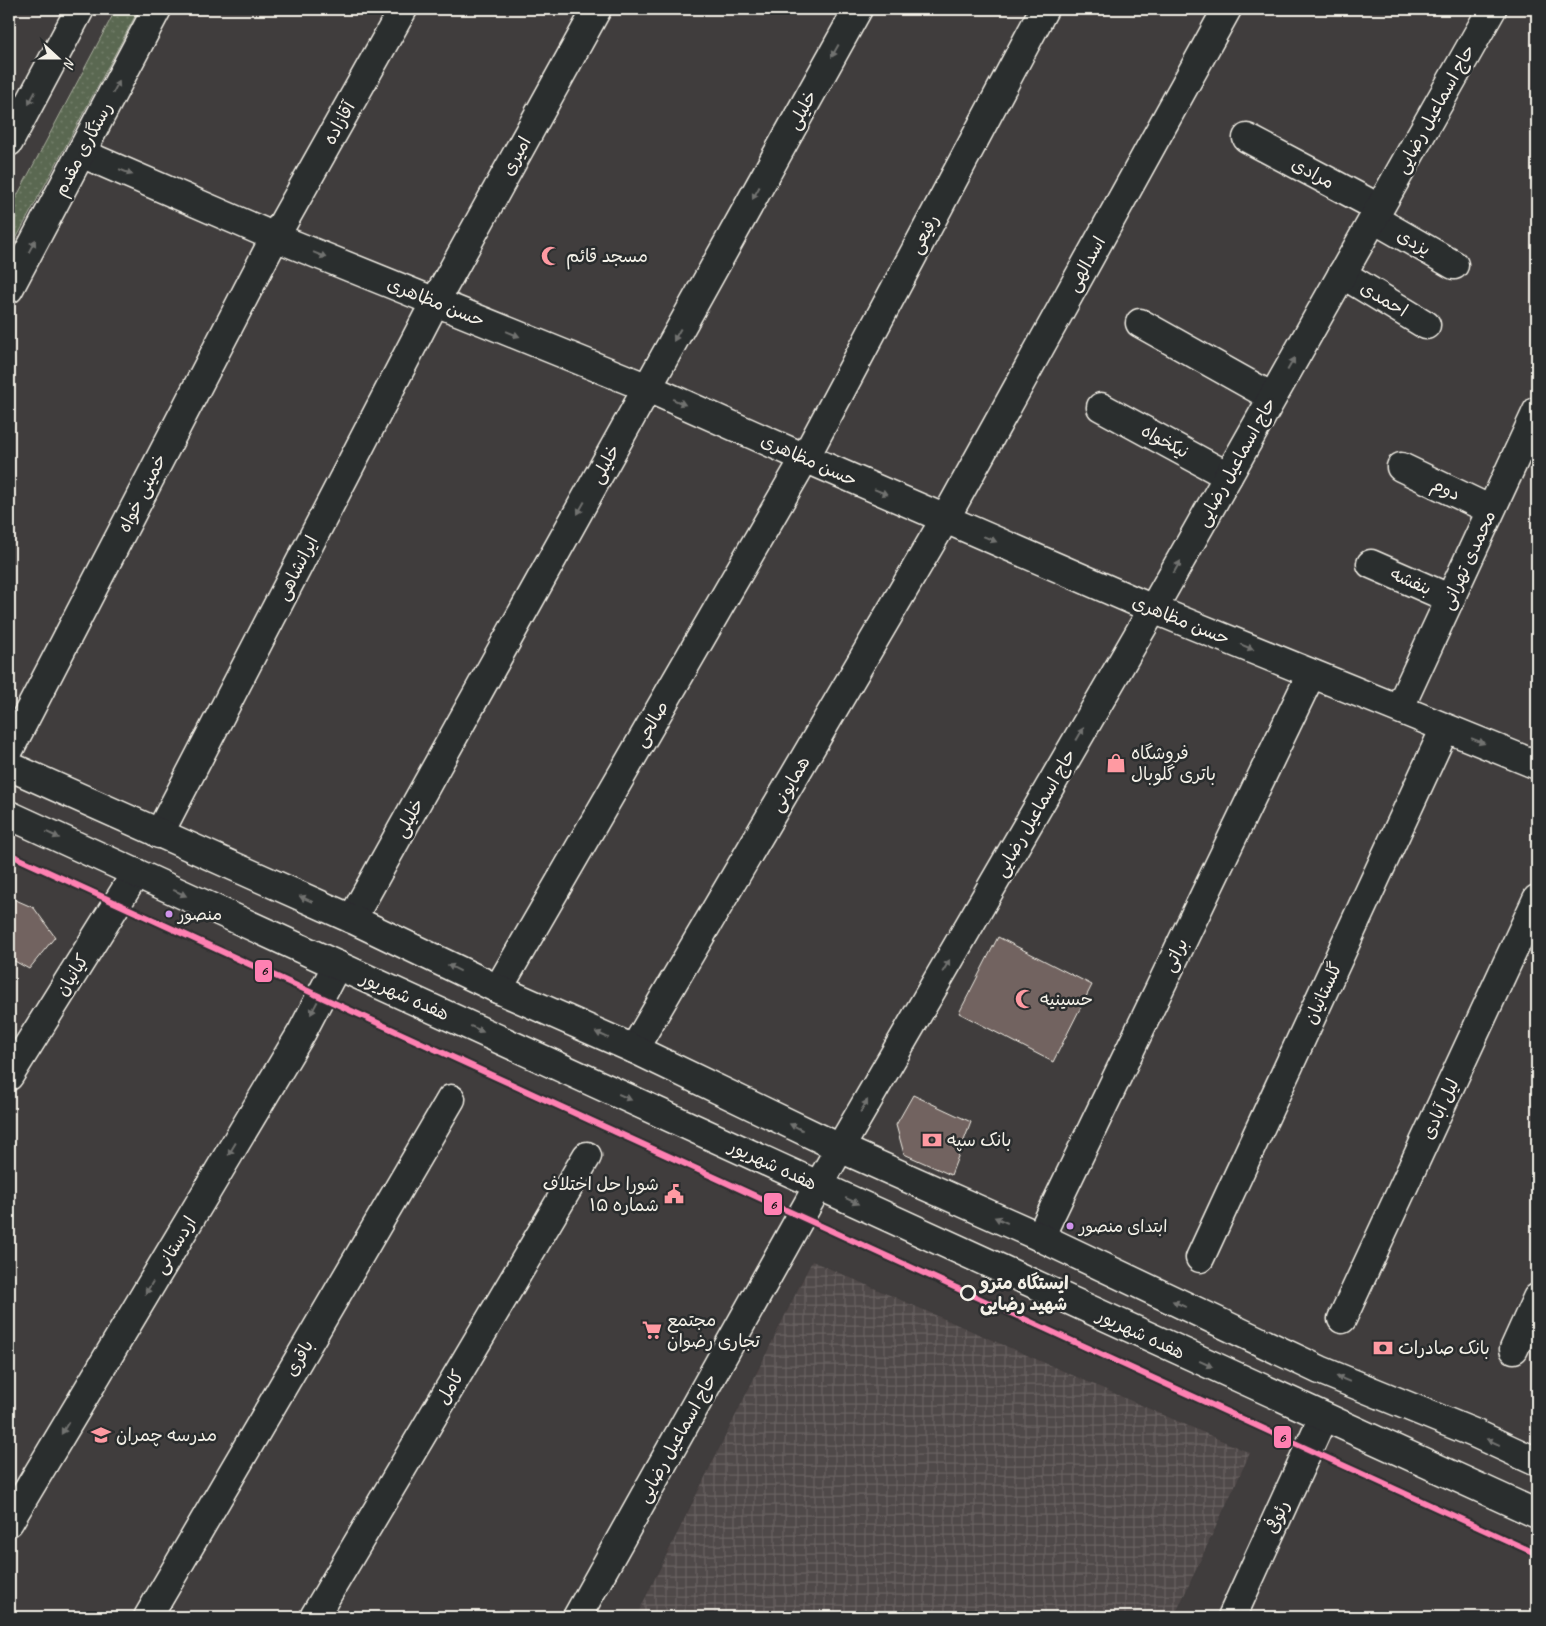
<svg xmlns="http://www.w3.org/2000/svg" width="1546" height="1626" viewBox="0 0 1546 1626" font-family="Caveat,'Playpen Sans Arabic',sans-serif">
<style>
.industrial{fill:url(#industrial-grid)}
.green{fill:url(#green-dots);stroke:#a7ac9c}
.building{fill:#726360;stroke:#f4f1e8}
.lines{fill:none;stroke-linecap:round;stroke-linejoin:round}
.minor-casing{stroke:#f4f1e8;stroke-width:31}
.major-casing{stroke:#f4f1e8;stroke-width:31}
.minor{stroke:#2a2d2e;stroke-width:28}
.major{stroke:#2a2d2e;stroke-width:28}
.metro-1-casing{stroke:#2a2d2e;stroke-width:10}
.metro-1{stroke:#ff80b2;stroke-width:6}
.oneway{fill:#71726f}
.bus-dot{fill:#d193ec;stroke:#2a2d2e;stroke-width:2}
.stop-dot{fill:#2a2d2e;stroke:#f4f1e8;stroke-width:2.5}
.labels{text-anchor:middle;stroke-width:5;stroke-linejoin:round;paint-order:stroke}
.bus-label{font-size:17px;fill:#f4f1e8;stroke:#2a2d2e;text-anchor:start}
.street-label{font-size:18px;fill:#f4f1e8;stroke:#2a2d2e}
.poi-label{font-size:18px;fill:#f4f1e8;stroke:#2a2d2e;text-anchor:start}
.stop-label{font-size:18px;font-weight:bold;fill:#f4f1e8;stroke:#2a2d2e;text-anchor:start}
.line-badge{stroke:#2a2d2e;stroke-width:2}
.pale-badge-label{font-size:14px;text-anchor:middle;font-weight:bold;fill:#111}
</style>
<defs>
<pattern id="industrial-grid" width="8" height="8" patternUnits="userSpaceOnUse" patternTransform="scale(1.25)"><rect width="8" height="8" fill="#4f4848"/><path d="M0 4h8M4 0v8" fill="none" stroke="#696362"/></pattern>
<pattern id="green-dots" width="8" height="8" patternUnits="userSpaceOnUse" patternTransform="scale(1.25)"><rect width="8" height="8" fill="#5a6851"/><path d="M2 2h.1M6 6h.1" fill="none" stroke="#727e6a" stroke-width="1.8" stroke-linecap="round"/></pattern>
</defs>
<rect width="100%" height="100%" fill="#403d3d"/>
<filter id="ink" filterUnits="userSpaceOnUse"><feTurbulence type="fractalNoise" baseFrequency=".02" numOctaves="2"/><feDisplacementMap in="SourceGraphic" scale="10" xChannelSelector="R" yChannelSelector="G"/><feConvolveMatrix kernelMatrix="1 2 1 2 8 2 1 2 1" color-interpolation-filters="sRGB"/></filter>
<g filter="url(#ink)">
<!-- industrial -->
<path class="industrial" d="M 812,1261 L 1250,1453 L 1174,1617 L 636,1617 Z"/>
<!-- green -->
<path class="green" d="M 116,9 L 139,9 L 9,252 L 9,211 Z"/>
<!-- building -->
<path class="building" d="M 9,897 L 34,908 L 55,937 L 29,969 L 9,958 Z
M 998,937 L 1092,985 L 1053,1062 L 959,1013 Z
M 913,1095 L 971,1122 L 951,1175 L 904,1154 L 896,1125 Z"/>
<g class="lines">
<defs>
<path id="minor" d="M 1247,138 L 1379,208
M 81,153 L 275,237 L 648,388 L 805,458 L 1153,609 L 1537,765
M 1374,219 L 1454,265
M 1342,274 L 1426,325
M 1140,323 L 1272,397
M 1101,407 L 1228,476
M 1401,467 L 1491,510
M 1371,564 L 1451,599
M 1399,709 L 1537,411
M 9,750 L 275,237 L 403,9
M 159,834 L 435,302 L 597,9
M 352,919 L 858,9
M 498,989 L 805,458 L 1044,9
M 634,1049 L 945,519 L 1227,9
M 9,1076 L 136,873
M 1040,1237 L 1311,674
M 1200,1258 L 1445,728
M 1342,1319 L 1537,899
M 1514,1349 L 1537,1298
M 9,1522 L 302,1032 L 337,965
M 148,1617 L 451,1099
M 314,1617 L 587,1156
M 1232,1617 L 1323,1417"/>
<path id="major" d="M 9,142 L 80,9
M 9,289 L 157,9
M 9,766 L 352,919 L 498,989 L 634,1049 L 840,1148 L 1040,1237 L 1320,1370 L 1474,1433 L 1537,1462
M 9,815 L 1537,1514
M 577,1617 L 818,1186 L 1153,609 L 1492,9"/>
</defs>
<!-- minor casing -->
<use href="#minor" class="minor-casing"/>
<!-- major casing -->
<use href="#major" class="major-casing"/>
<!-- minor -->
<use href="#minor" class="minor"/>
<!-- major -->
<use href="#major" class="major"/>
<defs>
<path id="metro-1" d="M 9,854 L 1537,1554"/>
</defs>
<!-- metro-1 casing -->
<use href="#metro-1" class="metro-1-casing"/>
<!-- metro-1 -->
<use href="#metro-1" class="metro-1"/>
</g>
<!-- one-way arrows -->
<defs><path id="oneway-solid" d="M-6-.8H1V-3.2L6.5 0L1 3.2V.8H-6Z" transform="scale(1.25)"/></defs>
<g class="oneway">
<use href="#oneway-solid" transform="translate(835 51) rotate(119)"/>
<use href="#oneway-solid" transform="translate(116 87) rotate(-62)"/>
<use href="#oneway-solid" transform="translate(32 98) rotate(118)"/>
<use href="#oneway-solid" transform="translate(126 172) rotate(23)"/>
<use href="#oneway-solid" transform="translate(756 193) rotate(119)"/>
<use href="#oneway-solid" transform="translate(32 246) rotate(-62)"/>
<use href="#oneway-solid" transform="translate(320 255) rotate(22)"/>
<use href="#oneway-solid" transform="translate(513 334) rotate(22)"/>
<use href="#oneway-solid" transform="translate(677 335) rotate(119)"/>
<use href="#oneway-solid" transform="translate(1291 364) rotate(-61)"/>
<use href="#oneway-solid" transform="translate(679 402) rotate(24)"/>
<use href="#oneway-solid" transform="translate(881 492) rotate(23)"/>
<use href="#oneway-solid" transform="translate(581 508) rotate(119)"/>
<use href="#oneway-solid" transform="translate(990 539) rotate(23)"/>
<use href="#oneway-solid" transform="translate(1177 567) rotate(-61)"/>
<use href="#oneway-solid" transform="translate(1247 647) rotate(22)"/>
<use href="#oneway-solid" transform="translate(1080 734) rotate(-60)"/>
<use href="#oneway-solid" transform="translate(1478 741) rotate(22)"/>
<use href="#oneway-solid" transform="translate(53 835) rotate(25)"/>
<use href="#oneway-solid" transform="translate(180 893) rotate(25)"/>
<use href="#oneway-solid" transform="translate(306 899) rotate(-156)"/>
<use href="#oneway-solid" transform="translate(946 966) rotate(-60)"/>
<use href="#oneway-solid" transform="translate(454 968) rotate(-154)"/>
<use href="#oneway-solid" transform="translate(314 1008) rotate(118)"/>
<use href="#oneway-solid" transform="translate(477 1029) rotate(25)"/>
<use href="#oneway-solid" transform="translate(602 1035) rotate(-156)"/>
<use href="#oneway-solid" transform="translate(625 1097) rotate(25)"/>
<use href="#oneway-solid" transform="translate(864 1106) rotate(-60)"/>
<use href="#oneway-solid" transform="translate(796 1127) rotate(-154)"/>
<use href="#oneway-solid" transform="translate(232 1149) rotate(121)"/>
<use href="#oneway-solid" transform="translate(852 1201) rotate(25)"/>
<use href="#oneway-solid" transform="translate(1001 1220) rotate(-156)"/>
<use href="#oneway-solid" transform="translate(149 1288) rotate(121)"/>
<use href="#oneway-solid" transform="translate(1179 1304) rotate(-155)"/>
<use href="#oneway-solid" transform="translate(1206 1364) rotate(25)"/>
<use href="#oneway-solid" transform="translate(1343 1379) rotate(-158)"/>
<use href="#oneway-solid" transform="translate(65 1428) rotate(121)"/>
<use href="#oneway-solid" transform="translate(1493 1442) rotate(-155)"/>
</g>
</g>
<!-- icons -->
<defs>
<symbol id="mosque-bare" viewBox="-9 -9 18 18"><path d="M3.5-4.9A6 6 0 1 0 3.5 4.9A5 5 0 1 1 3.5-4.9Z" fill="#ff9aa2" stroke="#2a2d2e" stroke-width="2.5" paint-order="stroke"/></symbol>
<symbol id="shop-bare" viewBox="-9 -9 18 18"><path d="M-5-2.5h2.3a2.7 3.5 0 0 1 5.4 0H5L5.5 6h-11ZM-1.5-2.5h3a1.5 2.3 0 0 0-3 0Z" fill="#ff9aa2" stroke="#2a2d2e" stroke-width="2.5" paint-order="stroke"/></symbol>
<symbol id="bank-bare" viewBox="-9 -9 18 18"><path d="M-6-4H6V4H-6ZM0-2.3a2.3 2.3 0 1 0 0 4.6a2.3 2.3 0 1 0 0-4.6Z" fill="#ff9aa2" stroke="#2a2d2e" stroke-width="2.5" paint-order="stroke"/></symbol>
<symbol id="civic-bare" viewBox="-9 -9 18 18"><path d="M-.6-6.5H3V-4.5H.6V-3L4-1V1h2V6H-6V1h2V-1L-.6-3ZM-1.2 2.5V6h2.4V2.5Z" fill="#ff9aa2" stroke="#2a2d2e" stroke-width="2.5" paint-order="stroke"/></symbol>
<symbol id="supermarket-bare" viewBox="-9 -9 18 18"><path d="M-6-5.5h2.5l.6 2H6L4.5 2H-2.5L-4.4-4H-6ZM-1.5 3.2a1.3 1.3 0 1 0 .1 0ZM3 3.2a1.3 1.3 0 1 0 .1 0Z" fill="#ff9aa2" stroke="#2a2d2e" stroke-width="2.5" paint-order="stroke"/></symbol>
<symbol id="school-bare" viewBox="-9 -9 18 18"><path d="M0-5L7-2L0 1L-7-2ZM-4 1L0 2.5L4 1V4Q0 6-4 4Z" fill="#ff9aa2" stroke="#2a2d2e" stroke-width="2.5" paint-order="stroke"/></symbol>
</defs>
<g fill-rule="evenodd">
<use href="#mosque-bare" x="537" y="242" width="28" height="28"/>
<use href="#shop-bare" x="1102" y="749" width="28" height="28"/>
<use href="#mosque-bare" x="1011" y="985" width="28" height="28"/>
<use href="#bank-bare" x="918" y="1126" width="28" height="28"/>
<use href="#civic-bare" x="660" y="1180" width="28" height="28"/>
<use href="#supermarket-bare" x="638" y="1316" width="28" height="28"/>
<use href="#bank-bare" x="1369" y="1334" width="28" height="28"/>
<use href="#school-bare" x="87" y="1421" width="28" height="28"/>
</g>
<!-- markers -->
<g class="bus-dot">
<circle cx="169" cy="914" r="4.5"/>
<circle cx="1070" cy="1226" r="4.5"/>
</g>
<circle class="stop-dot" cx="968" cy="1293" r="7"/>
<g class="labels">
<!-- bus labels -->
<g class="bus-label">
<text x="178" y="920">منصور</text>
<text x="1079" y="1232">ابتدای منصور</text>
</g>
<!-- street labels -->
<g class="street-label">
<text transform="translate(1435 109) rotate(-61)" y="6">حاج اسماعیل رضایی</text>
<text transform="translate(802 110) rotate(-61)" y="6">خلیلی</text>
<text transform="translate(339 123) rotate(-61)" y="6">آقازاده</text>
<text transform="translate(83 149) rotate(-62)" y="6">رستگاری مقدم</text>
<text transform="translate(516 156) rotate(-61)" y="6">امیری</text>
<text transform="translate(1313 173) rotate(28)" y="6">مرادی</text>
<text transform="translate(924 234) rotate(-62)" y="6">رفیعی</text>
<text transform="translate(1414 242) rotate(30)" y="6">یزدی</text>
<text transform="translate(1086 264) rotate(-61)" y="6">اسدالهی</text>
<text transform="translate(1384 299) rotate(31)" y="6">احمدی</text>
<text transform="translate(436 302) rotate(22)" y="6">حسن مظاهری</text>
<text transform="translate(1165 441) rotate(29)" y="6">نیکخواه</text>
<text transform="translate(809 460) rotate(24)" y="6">حسن مظاهری</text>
<text transform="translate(1236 462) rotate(-61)" y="6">حاج اسماعیل رضایی</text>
<text transform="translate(605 464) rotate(-61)" y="6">خلیلی</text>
<text transform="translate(1446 489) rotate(25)" y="6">دوم</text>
<text transform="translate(142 493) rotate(-63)" y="6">خمینی خواه</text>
<text transform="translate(1468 560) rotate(-65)" y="6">محمدی تهرانی</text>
<text transform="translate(297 568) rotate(-63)" y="6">ایرانشاهی</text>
<text transform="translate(1411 581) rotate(24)" y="6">بنفشه</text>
<text transform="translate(1181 620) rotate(22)" y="6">حسن مظاهری</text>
<text transform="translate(651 724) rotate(-60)" y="6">صالحی</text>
<text transform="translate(790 784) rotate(-60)" y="6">همایونی</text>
<text transform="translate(1035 813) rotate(-60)" y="6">حاج اسماعیل رضایی</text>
<text transform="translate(409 818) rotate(-61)" y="6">خلیلی</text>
<text transform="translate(1175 955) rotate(-64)" y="6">براتی</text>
<text transform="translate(72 975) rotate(-58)" y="6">کیانیان</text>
<text transform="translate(1323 993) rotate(-65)" y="6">گلستانیان</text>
<text transform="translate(405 996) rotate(24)" y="6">هفده شهریور</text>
<text transform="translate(1440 1109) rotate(-65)" y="6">لیل آبادی</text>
<text transform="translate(773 1165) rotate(25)" y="6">هفده شهریور</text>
<text transform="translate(175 1245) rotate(-59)" y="6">اردستانی</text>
<text transform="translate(1141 1334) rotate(25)" y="6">هفده شهریور</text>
<text transform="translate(299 1358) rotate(-60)" y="6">باقری</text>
<text transform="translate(450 1387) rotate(-59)" y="6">کامل</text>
<text transform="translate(677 1438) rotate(-61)" y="6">حاج اسماعیل رضایی</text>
<text transform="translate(1277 1517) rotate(-66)" y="6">رئوفی</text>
</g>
<!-- poi labels -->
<g class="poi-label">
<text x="566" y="262">مسجد قائم</text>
<text x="1131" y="759">فروشگاه<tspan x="1131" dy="21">باتری گلوبال</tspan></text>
<text x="1040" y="1005">حسینیه</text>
<text x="947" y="1146">بانک سپه</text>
<text x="659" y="1190" text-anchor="end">شورا حل اختلاف<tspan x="659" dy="21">شماره ۱۵</tspan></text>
<text x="667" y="1326">مجتمع<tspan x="667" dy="21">تجاری رضوان</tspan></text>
<text x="1398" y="1354">بانک صادرات</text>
<text x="116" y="1441">مدرسه چمران</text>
</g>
<!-- stop labels -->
<g class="stop-label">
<text x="980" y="1289">ایستگاه مترو<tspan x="980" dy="21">شهید رضایی</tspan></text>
</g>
</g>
<g class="line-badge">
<rect x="254" y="959" width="19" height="24" rx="5" fill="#ff80b2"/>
<rect x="763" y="1192" width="20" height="24" rx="5" fill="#ff80b2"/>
<rect x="1273" y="1425" width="19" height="24" rx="5" fill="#ff80b2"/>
</g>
<g class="pale-badge-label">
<text x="264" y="975">6</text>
<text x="773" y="1209">6</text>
<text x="1282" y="1442">6</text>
</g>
<!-- margin -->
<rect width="1546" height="1626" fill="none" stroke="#2a2d2e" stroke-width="30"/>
<rect x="15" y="15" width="1516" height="1596" fill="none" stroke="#f4f1e8" stroke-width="2" filter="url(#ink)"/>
<!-- north arrow -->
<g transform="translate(58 58) rotate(111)" stroke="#2a2d2e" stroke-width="4" paint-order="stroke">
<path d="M0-4L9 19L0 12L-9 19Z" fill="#f4f1e8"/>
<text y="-8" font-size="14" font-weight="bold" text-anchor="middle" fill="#f4f1e8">N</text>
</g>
</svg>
